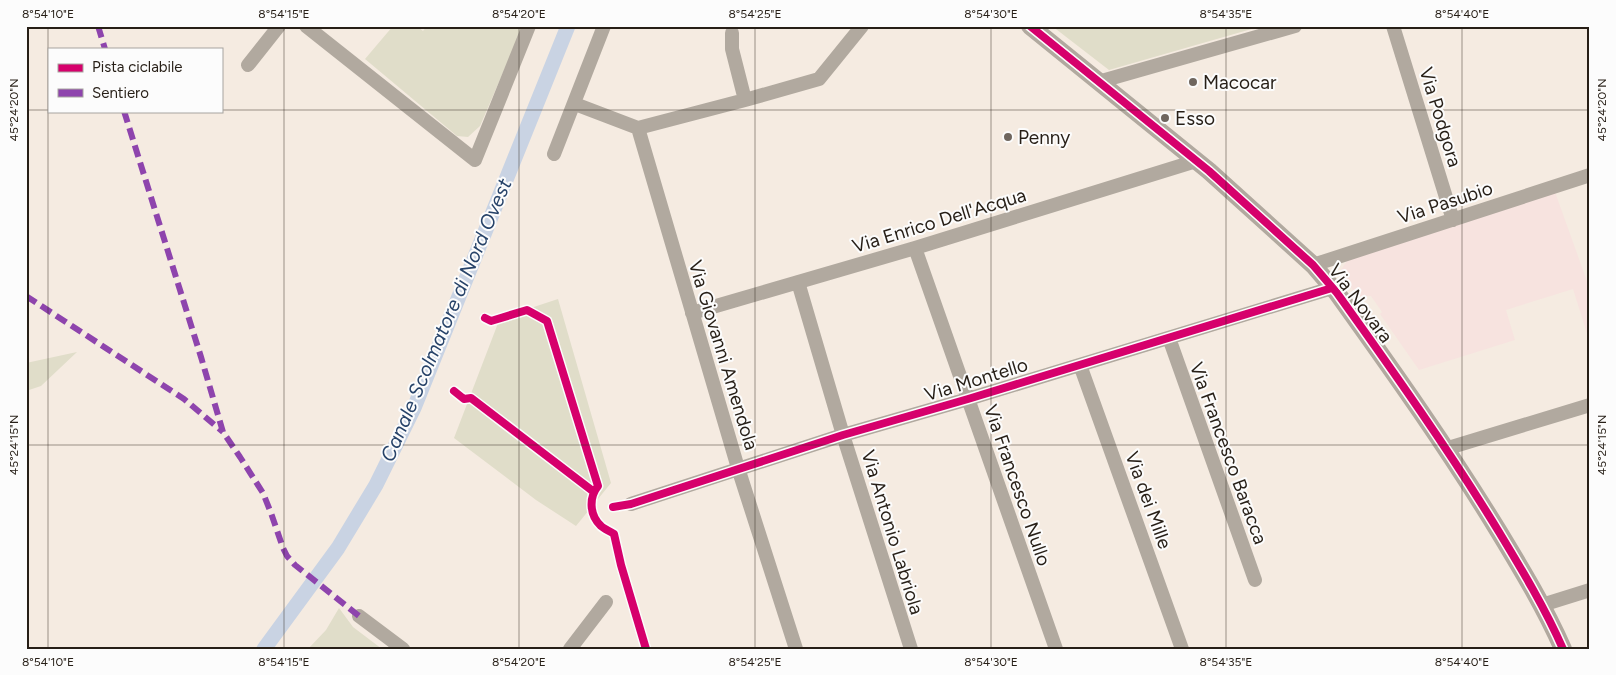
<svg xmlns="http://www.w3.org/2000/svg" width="1616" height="675" viewBox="0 0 1616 675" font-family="Figtree,sans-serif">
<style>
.industrial{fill:#f7e3df}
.green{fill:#e0ddc9}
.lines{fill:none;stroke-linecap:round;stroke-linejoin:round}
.canal{stroke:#c9d3e3;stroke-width:15}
.minor{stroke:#b1a99f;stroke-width:14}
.tertiary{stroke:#b1a99f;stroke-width:18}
.quiet{stroke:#8e44ad;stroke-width:6;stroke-dasharray:12 6;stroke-linecap:butt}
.cycleway-casing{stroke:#fcfcfc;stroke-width:11}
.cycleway{stroke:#d6006c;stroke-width:8}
.ticks{fill:none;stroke:#271f17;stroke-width:1;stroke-opacity:0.45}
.poi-dot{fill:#6f665e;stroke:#fcfcfc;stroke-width:2}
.labels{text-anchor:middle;stroke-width:4;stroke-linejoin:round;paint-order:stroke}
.poi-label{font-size:19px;fill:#271f17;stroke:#fcfcfc;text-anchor:start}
.street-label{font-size:19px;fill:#271f17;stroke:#fcfcfc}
.water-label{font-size:20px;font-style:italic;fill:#274369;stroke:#fcfcfc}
.neatline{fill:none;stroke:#271f17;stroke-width:2}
.ticks-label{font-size:12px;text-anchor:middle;fill:#271f17}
</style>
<rect width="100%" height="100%" fill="#f5ebe1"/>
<!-- industrial -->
<path class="industrial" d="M 1555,192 L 1588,284 L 1590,284 L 1590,343 L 1573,289 L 1506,310 L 1515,340 L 1419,370 L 1380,314 L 1382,312 L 1371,296 L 1357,296 L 1340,271 L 1347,261 L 1346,259 Z"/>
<!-- green -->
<path class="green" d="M 393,26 L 417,26 L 423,31 L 427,26 L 523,26 L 480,126 L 468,137 L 457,136 L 365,59 Z
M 1052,26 L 1262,26 L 1109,70 Z
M 558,299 L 611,483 L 576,526 L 536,500 L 454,438 L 500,318 Z
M 77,352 L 41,386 L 26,391 L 26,363 Z
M 339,608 L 353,627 L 382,649 L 308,649 L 326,630 Z"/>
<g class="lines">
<!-- canal -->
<path class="canal" d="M 264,649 L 338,548 L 376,485 L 414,408 L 568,26"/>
<!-- minor -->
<path class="minor" d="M 306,26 L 475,160 L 529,26
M 1393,26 L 1453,220
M 732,33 L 732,49 L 745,100
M 248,65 L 279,26
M 1098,82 L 1295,26
M 575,104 L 638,128 L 745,100 L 819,79 L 862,26
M 638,128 L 738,468 L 796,649
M 554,154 L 604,26
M 915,248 L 1056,649
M 1313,265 L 1590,175
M 798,282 L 843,435 L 911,649
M 692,313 L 915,248 L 1196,161
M 1169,338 L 1255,580
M 1080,365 L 1182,649
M 1445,449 L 1590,405
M 631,504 L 843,435 L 968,399 L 1332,288
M 1542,605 L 1590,590
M 359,616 L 403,649
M 570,649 L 606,602"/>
<!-- tertiary -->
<path class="tertiary" d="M 1030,26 L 1209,171 L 1313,265 L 1337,293 C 1393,371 1449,450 1499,532 C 1522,570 1545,608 1563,649"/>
<!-- quiet -->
<path class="quiet" d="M 98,26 L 105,49
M 124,111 L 201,357 L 223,432 L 240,457 L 263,493 L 271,513 L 283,548 L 287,556 L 295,565 L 359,616
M 26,296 L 184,399 L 223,432"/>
<defs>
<path id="cycleway" d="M 1030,26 L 1209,171 L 1313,265 L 1337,293 C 1393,371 1449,450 1499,532 C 1522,570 1545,608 1563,649
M 485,318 L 491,321 L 527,310 L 547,321 L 598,486 C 589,497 589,515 601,526 C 604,529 610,531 614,534 L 621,565 L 646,649
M 454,391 L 464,399 L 471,398 L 594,492
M 613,507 L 631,504 L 843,435 L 968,399 L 1332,288"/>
</defs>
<!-- cycleway casing -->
<use href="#cycleway" class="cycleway-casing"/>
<!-- cycleway -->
<use href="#cycleway" class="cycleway"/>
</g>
<!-- ticks -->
<path class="ticks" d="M 48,26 L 48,649M 284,26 L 284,649M 519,26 L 519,649M 755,26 L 755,649M 991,26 L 991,649M 1226,26 L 1226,649M 1462,26 L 1462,649M 26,110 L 49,110M 221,110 L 1590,110M 26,445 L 1590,445"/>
<!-- markers -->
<g class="poi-dot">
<circle cx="1193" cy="82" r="5"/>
<circle cx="1165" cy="118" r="5"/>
<circle cx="1008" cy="137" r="5"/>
</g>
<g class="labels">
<!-- poi labels -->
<g class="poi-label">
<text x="1203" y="89">Macocar</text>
<text x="1175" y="125">Esso</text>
<text x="1018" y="144">Penny</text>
</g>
<!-- street labels -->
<g class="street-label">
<text transform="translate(1441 117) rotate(73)" y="7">Via Podgora</text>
<text transform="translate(1445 202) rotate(-18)" y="7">Via Pasubio</text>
<text transform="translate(939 220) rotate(-17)" y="7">Via Enrico Dell'Acqua</text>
<text transform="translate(1361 303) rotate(53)" y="7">Via Novara</text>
<text transform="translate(724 355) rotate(73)" y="7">Via Giovanni Amendola</text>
<text transform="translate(976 379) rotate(-17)" y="7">Via Montello</text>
<text transform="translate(1229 453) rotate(70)" y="7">Via Francesco Baracca</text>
<text transform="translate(1018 485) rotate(71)" y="7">Via Francesco Nullo</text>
<text transform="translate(1149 500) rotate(70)" y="7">Via dei Mille</text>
<text transform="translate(893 532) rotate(73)" y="7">Via Antonio Labriola</text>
</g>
<!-- water labels -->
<g class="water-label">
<text transform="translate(446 320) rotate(-67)" y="7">Canale Scolmatore di Nord Ovest</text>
</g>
</g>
<!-- border -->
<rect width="1616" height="675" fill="none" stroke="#fcfcfc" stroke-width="55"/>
<!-- legend -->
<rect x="48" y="48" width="175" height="65" fill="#fcfcfc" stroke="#a7a4a0"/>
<rect x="58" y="64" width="25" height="8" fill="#d6006c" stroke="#a7a4a0"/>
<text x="92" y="72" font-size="15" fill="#271f17">Pista ciclabile</text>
<rect x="58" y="89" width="25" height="8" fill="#8e44ad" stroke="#a7a4a0"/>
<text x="92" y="98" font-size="15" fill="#271f17">Sentiero</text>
<rect x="28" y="28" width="1560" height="620" class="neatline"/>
<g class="ticks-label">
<text x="48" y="18">8°54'10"E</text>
<text x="284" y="18">8°54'15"E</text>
<text x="519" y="18">8°54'20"E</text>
<text x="755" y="18">8°54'25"E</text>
<text x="991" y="18">8°54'30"E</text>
<text x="1226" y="18">8°54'35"E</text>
<text x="1462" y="18">8°54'40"E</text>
<text transform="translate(14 110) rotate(-90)" y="4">45°24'20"N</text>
<text transform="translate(1602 110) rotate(-90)" y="4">45°24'20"N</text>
<text transform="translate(14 445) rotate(-90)" y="4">45°24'15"N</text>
<text transform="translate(1602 445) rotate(-90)" y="4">45°24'15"N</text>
<text x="48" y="666">8°54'10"E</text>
<text x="284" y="666">8°54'15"E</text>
<text x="519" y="666">8°54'20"E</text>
<text x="755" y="666">8°54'25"E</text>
<text x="991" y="666">8°54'30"E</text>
<text x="1226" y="666">8°54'35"E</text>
<text x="1462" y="666">8°54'40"E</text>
</g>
</svg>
